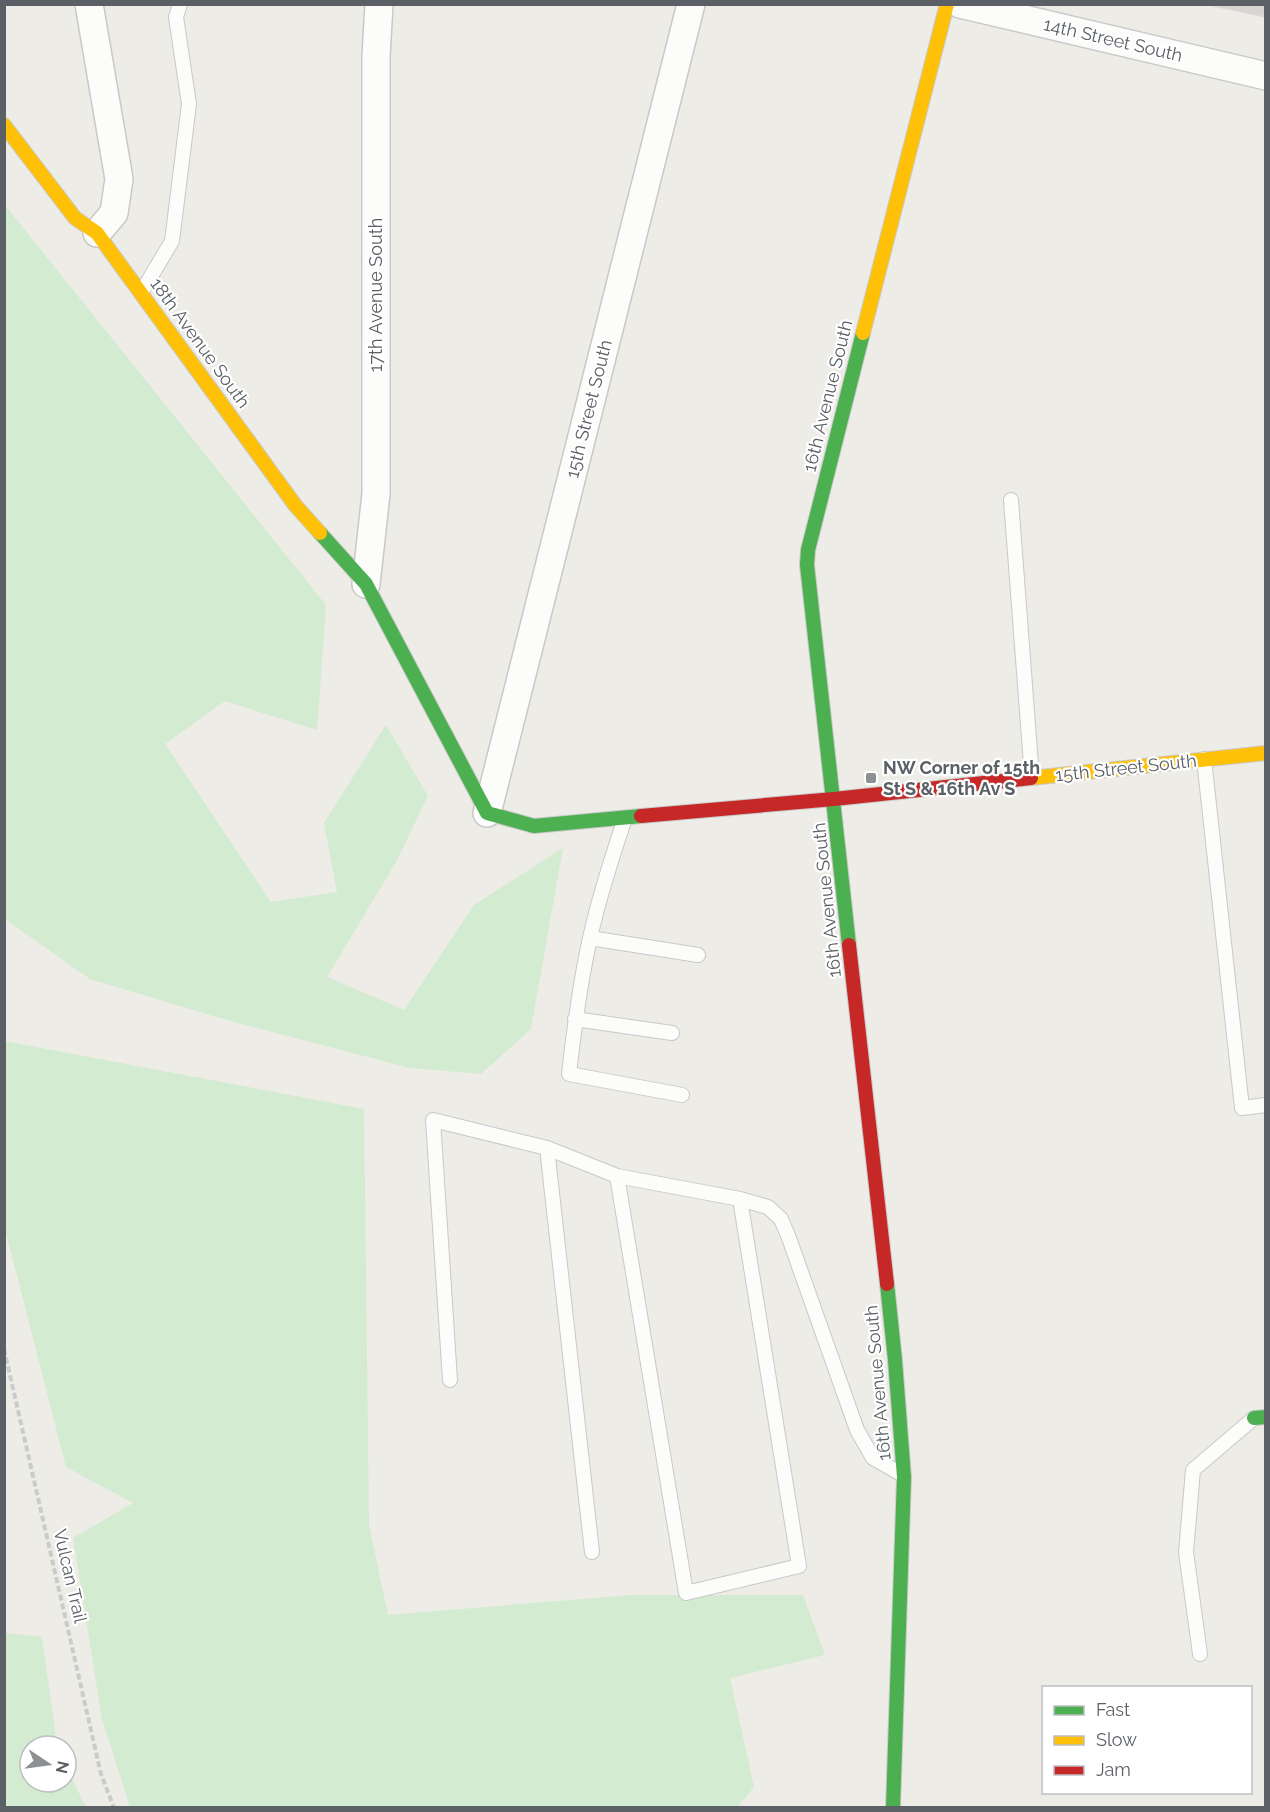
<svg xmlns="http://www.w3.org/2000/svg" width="1270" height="1812" viewBox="0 0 1270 1812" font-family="Raleway,sans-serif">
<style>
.green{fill:#d3ebd0}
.building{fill:#d6d5d1;stroke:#dcdad6;stroke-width:1.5}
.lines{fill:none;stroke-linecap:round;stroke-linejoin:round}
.lane-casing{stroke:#c8c9c8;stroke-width:16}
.street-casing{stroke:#c8c9c8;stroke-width:30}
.fast-casing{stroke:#c8cac8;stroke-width:16}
.slow-casing{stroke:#c8cac8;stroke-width:16}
.jam-casing{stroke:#c8cac8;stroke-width:16}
.path{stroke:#c8cdc9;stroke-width:4;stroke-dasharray:6 3;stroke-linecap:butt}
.lane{stroke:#fcfcfb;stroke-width:14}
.street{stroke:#fcfcfb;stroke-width:27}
.fast{stroke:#4caf50;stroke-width:14}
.slow{stroke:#ffc107;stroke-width:14}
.jam{stroke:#c62828;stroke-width:14}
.poi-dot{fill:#8e9193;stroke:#fff;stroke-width:2}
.labels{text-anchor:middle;stroke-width:4.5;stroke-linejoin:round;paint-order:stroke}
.street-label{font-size:18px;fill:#5b6066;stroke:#fff}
.poi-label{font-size:18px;font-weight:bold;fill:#5b6066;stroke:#fff;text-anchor:start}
</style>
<rect width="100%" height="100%" fill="#edece6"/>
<!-- green -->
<path class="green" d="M 4,204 L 326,605 L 317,730 L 225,701 L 165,744 L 271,902 L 337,892 L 324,823 L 386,725 L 428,796 L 396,862 L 327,977 L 404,1010 L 474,905 L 563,848 L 531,1029 L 481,1074 L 410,1068 L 230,1021 L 90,979 L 5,919 Z
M 4,1041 L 364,1109 L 369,1525 L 388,1615 L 631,1595 L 803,1595 L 825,1655 L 730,1678 L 754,1787 L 737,1807 L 130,1807 L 102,1719 L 73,1538 L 133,1503 L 66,1467 L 5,1229 Z
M 5,1633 L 42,1637 L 57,1746 L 30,1746 L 30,1782 L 66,1782 L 66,1767 L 86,1807 L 5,1807 Z"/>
<!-- building -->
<path class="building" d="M 1213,4 L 1266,4 L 1266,17 L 1213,6 Z"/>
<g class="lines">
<defs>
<path id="lane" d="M 141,293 L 172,241 L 189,104 L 176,17 L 180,4
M 1011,500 L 1032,778
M 1204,759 L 1242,1108 L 1266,1105
M 625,818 C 612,857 599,897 590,938 C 580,983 574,1029 569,1074 L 682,1095
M 590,938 L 698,955
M 575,1019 L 672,1033
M 547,1148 L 592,1552
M 617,1176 L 686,1593 L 799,1566 L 740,1199
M 450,1380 L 433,1120 L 547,1148 L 617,1176 L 740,1199 L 768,1207 L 781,1219 L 789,1238 L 857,1430 L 873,1458 L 903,1475
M 1200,1654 L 1186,1552 L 1193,1470 L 1254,1418"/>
<path id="street" d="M 89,4 L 119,179 L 114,213 L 97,233
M 960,4 L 1266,76
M 366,584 L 376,494 L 376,57 L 379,4
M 487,813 L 691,4"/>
<path id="fast" d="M 320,533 L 366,584 L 487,813 L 534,826 L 641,816
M 849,945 L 807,565 L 808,550 L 863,333
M 887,1284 L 895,1360 L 904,1477 L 893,1808
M 1254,1418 L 1266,1417"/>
<path id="slow" d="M 4,125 L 75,218 L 97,233 L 295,505 L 320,533
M 863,333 L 947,4
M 1031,778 L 1266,753"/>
<path id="jam" d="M 641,816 L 834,799 L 1031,778
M 849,945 L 887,1284"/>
</defs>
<!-- lane casing -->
<use href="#lane" class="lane-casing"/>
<!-- street casing -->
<use href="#street" class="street-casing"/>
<!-- fast casing -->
<use href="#fast" class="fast-casing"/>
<!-- slow casing -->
<use href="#slow" class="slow-casing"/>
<!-- jam casing -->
<use href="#jam" class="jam-casing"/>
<!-- path -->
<path class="path" d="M 4,1349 L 101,1774 L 114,1808"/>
<!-- lane -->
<use href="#lane" class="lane"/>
<!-- street -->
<use href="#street" class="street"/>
<!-- fast -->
<use href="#fast" class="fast"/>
<!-- slow -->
<use href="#slow" class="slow"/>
<!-- jam -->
<use href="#jam" class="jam"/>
</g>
<!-- markers -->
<rect class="poi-dot" x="865" y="772" width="12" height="12" rx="3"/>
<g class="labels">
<!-- street labels -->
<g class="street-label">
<text transform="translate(1113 40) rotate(13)" y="6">14th Street South</text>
<text transform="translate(376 295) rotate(-90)" y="6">17th Avenue South</text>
<text transform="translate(200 343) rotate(54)" y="6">18th Avenue South</text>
<text transform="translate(828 396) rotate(-76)" y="6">16th Avenue South</text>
<text transform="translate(589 409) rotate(-76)" y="6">15th Street South</text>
<text transform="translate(1126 768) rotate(-6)" y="6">15th Street South</text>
<text transform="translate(827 900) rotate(-96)" y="6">16th Avenue South</text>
<text transform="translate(878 1383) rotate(-95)" y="6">16th Avenue South</text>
<text transform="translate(70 1576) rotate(77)" y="6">Vulcan Trail</text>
</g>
<!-- poi labels -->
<g class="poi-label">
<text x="883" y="774">NW Corner of 15th<tspan x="883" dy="21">St S &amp; 16th Av S</tspan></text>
</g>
</g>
<!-- border -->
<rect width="1270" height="1812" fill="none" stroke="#5b6066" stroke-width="12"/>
<!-- legend -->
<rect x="1042" y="1686" width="210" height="108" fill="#ffffff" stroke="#bdbfc2" stroke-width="1.5"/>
<rect x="1054" y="1706" width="30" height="9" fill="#4caf50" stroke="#bdbfc2" stroke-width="1.5"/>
<text x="1096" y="1716" font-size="18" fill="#5b6066">Fast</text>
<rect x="1054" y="1736" width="30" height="9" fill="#ffc107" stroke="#bdbfc2" stroke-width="1.5"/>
<text x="1096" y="1746" font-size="18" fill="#5b6066">Slow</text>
<rect x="1054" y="1766" width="30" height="9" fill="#c62828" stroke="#bdbfc2" stroke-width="1.5"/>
<text x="1096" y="1776" font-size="18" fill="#5b6066">Jam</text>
<!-- north arrow -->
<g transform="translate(48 1764) rotate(103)"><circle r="28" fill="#ffffff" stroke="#bdbfc2" stroke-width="1.5"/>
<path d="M0-4.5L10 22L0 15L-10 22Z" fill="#8e9193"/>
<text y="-9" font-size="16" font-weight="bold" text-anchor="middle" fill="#5b6066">N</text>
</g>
</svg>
